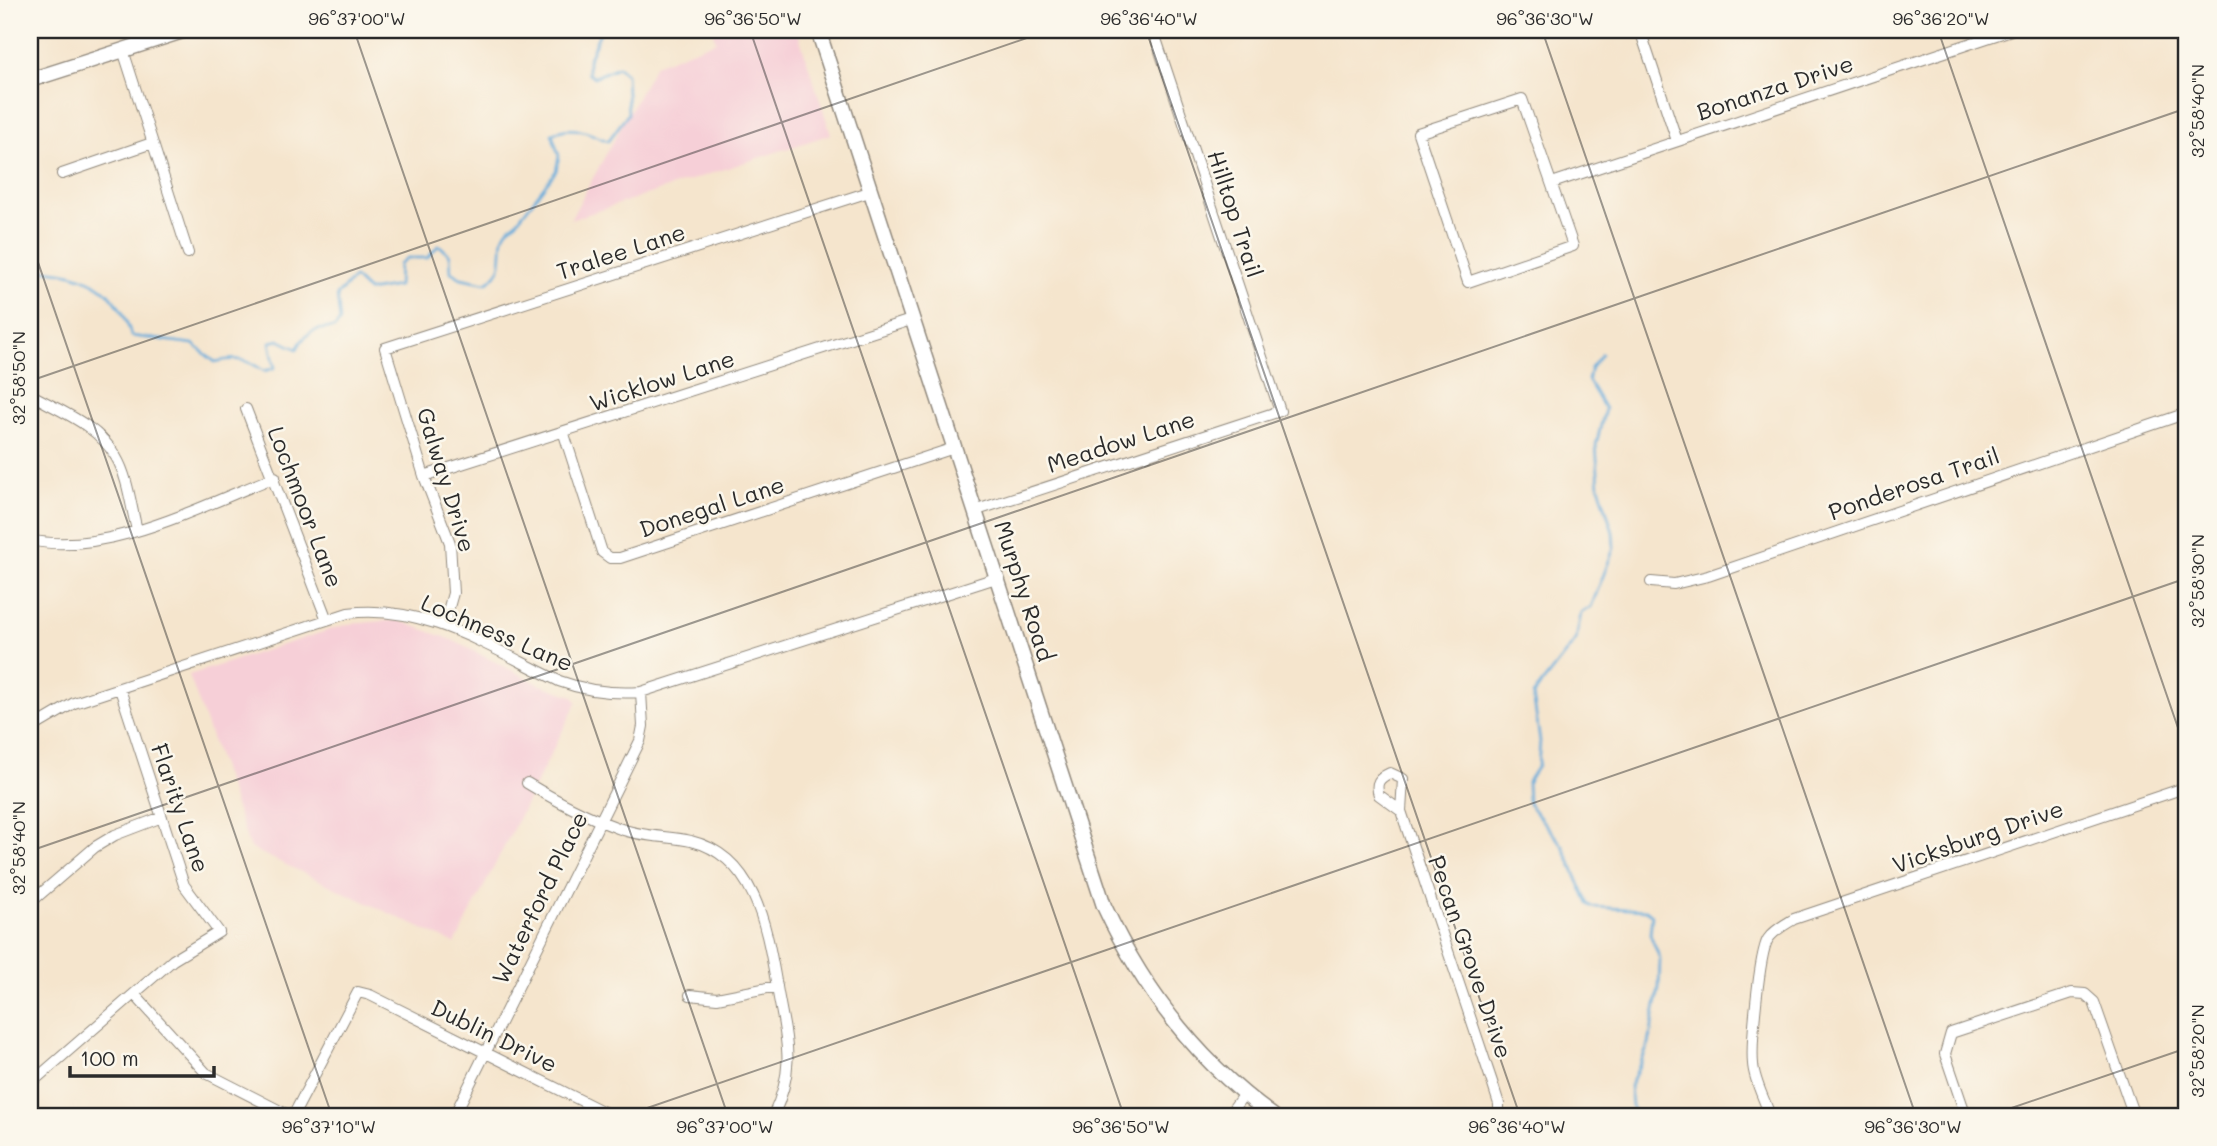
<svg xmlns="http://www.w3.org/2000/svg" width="2217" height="1146" viewBox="0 0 2217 1146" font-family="Mali,sans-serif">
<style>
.built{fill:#f6cfd7}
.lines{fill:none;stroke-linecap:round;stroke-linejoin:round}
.stream{stroke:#64abdb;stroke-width:2.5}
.street-casing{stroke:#90887c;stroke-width:12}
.secondary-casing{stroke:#90887c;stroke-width:17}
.street{stroke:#fff;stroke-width:10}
.secondary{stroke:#fff;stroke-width:14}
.ticks{fill:none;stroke:#2b2b2b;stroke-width:2;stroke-opacity:0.45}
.labels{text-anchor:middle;stroke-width:5;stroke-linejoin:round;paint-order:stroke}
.street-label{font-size:23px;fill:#2b2b2b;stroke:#fbf7ec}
.neatline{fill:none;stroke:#2b2b2b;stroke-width:2.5}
.ticks-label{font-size:18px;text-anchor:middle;fill:#2b2b2b}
</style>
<rect width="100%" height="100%" fill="#fbf7ec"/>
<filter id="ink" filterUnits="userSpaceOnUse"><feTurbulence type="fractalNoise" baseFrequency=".0143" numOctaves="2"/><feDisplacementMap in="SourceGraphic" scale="14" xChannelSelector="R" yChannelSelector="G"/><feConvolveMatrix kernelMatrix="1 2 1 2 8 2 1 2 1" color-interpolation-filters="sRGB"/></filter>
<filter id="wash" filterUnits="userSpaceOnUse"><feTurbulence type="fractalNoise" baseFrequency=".00686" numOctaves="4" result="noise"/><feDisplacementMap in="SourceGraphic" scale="28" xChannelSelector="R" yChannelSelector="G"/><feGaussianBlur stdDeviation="1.57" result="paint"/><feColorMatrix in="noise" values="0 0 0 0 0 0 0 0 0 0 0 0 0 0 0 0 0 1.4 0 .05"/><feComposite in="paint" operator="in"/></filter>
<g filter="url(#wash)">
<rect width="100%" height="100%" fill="#f5e5cd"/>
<!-- built -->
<path class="built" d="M 712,30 L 797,30 L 831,134 L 570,220 L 655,65 L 716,41 Z
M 397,620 L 450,639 L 541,685 L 573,696 L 577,702 L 455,944 L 250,848 L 189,675 L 348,624 Z"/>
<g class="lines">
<!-- stream -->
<path class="stream" d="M 30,266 C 40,271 51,270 62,272 C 100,279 122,299 131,336 L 193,344 L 215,362 C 235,357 247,359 264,371 L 275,368 L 270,342 L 279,340 L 297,349 C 306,331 316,328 335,328 L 340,321 L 337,295 L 354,278 L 368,291 L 398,286 L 399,264 L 407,258 L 427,258 L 439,245 L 450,255 L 451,272 L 461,278 L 486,283 C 516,265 489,236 515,224 L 556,171 L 559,156 L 552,134 C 572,123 588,133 608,141 L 628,114 L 626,74 L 618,67 L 594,77 L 588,74 L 588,60 L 601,30
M 1602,354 L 1591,368 L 1588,380 L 1605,409 L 1596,445 L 1599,486 L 1613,532 L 1614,548 L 1591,607 L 1581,613 L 1576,640 L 1533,695 L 1540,741 L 1538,766 L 1527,783 L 1528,803 L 1563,846 L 1588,904 L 1593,907 L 1646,910 L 1652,915 L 1650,934 L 1660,959 L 1659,988 L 1649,1044 L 1630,1086 L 1633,1116"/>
</g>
</g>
<g filter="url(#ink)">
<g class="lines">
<defs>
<path id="street" d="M 1640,30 L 1677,141
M 123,50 L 188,253
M 1522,99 L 1573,246 L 1468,282 L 1418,133 Z
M 62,174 L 152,143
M 1552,183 L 2011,30
M 30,394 C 60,411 98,425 116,457 C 128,477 131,507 137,530
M 246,409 L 327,620
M 564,434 L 602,552 L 610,558 L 620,558 L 954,448
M 424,476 L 911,320
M 974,511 L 1280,411 L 1153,30
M 30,540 C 107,557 203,505 275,477
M 1651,582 L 1674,584 L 1708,576 L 2187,413
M 444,625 L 453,593 L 450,543 L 424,476 L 385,348 L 869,192
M 30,704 L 40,722
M 30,729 L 74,703 L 348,613 C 425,603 492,649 559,681 C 586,691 612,694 641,692 L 996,578
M 527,783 C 555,800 588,817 618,828 C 641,837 667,836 691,841 C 757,857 767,931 777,987 C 786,1040 797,1065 773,1116
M 1401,811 L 1379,795 C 1375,783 1379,778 1390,773 L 1403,779 L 1401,811 L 1492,1082 L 1499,1104 L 1499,1116
M 30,903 L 95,847 L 115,835 L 162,817
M 135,995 L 206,1073 L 290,1116
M 690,995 L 717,998 L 777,986
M 30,1084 L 173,960 L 219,932 L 184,885 L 120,689
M 293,1116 L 358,992 L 370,995 L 612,1116
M 454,1116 L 640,741 L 643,726 L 641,692
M 1228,1116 L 1244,1094
M 1770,1116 C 1765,1100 1754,1081 1753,1064 C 1751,1044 1759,954 1768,939 C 1774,930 1786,924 1794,919 L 2187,787
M 1966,1116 L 1945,1054 L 1951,1033 L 2072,993 L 2085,994 L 2094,1002 L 2134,1116"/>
<path id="secondary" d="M 818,30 L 1104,906 C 1143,990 1197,1061 1273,1116
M 30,80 L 186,30"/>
</defs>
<!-- street casing -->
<use href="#street" class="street-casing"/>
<!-- secondary casing -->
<use href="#secondary" class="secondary-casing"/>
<!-- street -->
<use href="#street" class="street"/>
<!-- secondary -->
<use href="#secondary" class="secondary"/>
</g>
</g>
<!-- ticks -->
<path class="ticks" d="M 354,30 L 728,1116M 750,30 L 1124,1116M 1146,30 L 1520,1116M 1542,30 L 1916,1116M 1938,30 L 2187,754M 30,239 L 332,1116M 30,381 L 1050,30M 30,851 L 2187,108M 624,1116 L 2187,578M 1988,1116 L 2187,1048"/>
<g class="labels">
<!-- street labels -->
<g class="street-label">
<text transform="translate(1775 88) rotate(-18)" y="8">Bonanza Drive</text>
<text transform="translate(1235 214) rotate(72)" y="8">Hilltop Trail</text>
<text transform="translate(621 252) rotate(-18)" y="8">Tralee Lane</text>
<text transform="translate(662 381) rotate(-18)" y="8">Wicklow Lane</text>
<text transform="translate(1121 442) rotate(-18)" y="8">Meadow Lane</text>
<text transform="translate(446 480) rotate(73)" y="8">Galway Drive</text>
<text transform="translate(1914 484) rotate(-19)" y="8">Ponderosa Trail</text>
<text transform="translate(305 507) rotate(69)" y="8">Lochmoor Lane</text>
<text transform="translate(712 507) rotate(-18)" y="8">Donegal Lane</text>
<text transform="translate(1024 591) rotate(72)" y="8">Murphy Road</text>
<text transform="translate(497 633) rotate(23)" y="8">Lochness Lane</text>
<text transform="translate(180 808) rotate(71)" y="8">Flarity Lane</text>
<text transform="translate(1978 837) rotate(-19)" y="8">Vicksburg Drive</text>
<text transform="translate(540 898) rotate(-64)" y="8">Waterford Place</text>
<text transform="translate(1470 957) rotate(71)" y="8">Pecan Grove Drive</text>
<text transform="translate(494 1036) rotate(26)" y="8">Dublin Drive</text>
</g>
</g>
<!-- margin -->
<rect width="2217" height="1146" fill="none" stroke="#fbf7ec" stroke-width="77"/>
<!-- scale -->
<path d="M70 1066v10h144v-10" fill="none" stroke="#2b2b2b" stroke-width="3.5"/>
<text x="80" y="1066" font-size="21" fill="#2b2b2b" stroke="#fbf7ec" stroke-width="5" paint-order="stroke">100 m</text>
<rect x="38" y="38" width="2140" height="1070" class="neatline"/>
<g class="ticks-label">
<text x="357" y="25">96°37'00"W</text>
<text x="753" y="25">96°36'50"W</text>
<text x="1149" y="25">96°36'40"W</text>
<text x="1545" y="25">96°36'30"W</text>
<text x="1941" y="25">96°36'20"W</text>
<text transform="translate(2198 111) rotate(-90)" y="6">32°58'40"N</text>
<text transform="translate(19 378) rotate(-90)" y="6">32°58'50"N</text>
<text transform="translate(2198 581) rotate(-90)" y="6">32°58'30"N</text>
<text transform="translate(19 848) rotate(-90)" y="6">32°58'40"N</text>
<text transform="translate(2198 1051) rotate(-90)" y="6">32°58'20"N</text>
<text x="329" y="1133">96°37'10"W</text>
<text x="725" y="1133">96°37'00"W</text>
<text x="1121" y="1133">96°36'50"W</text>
<text x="1517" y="1133">96°36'40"W</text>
<text x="1913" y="1133">96°36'30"W</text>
</g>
</svg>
